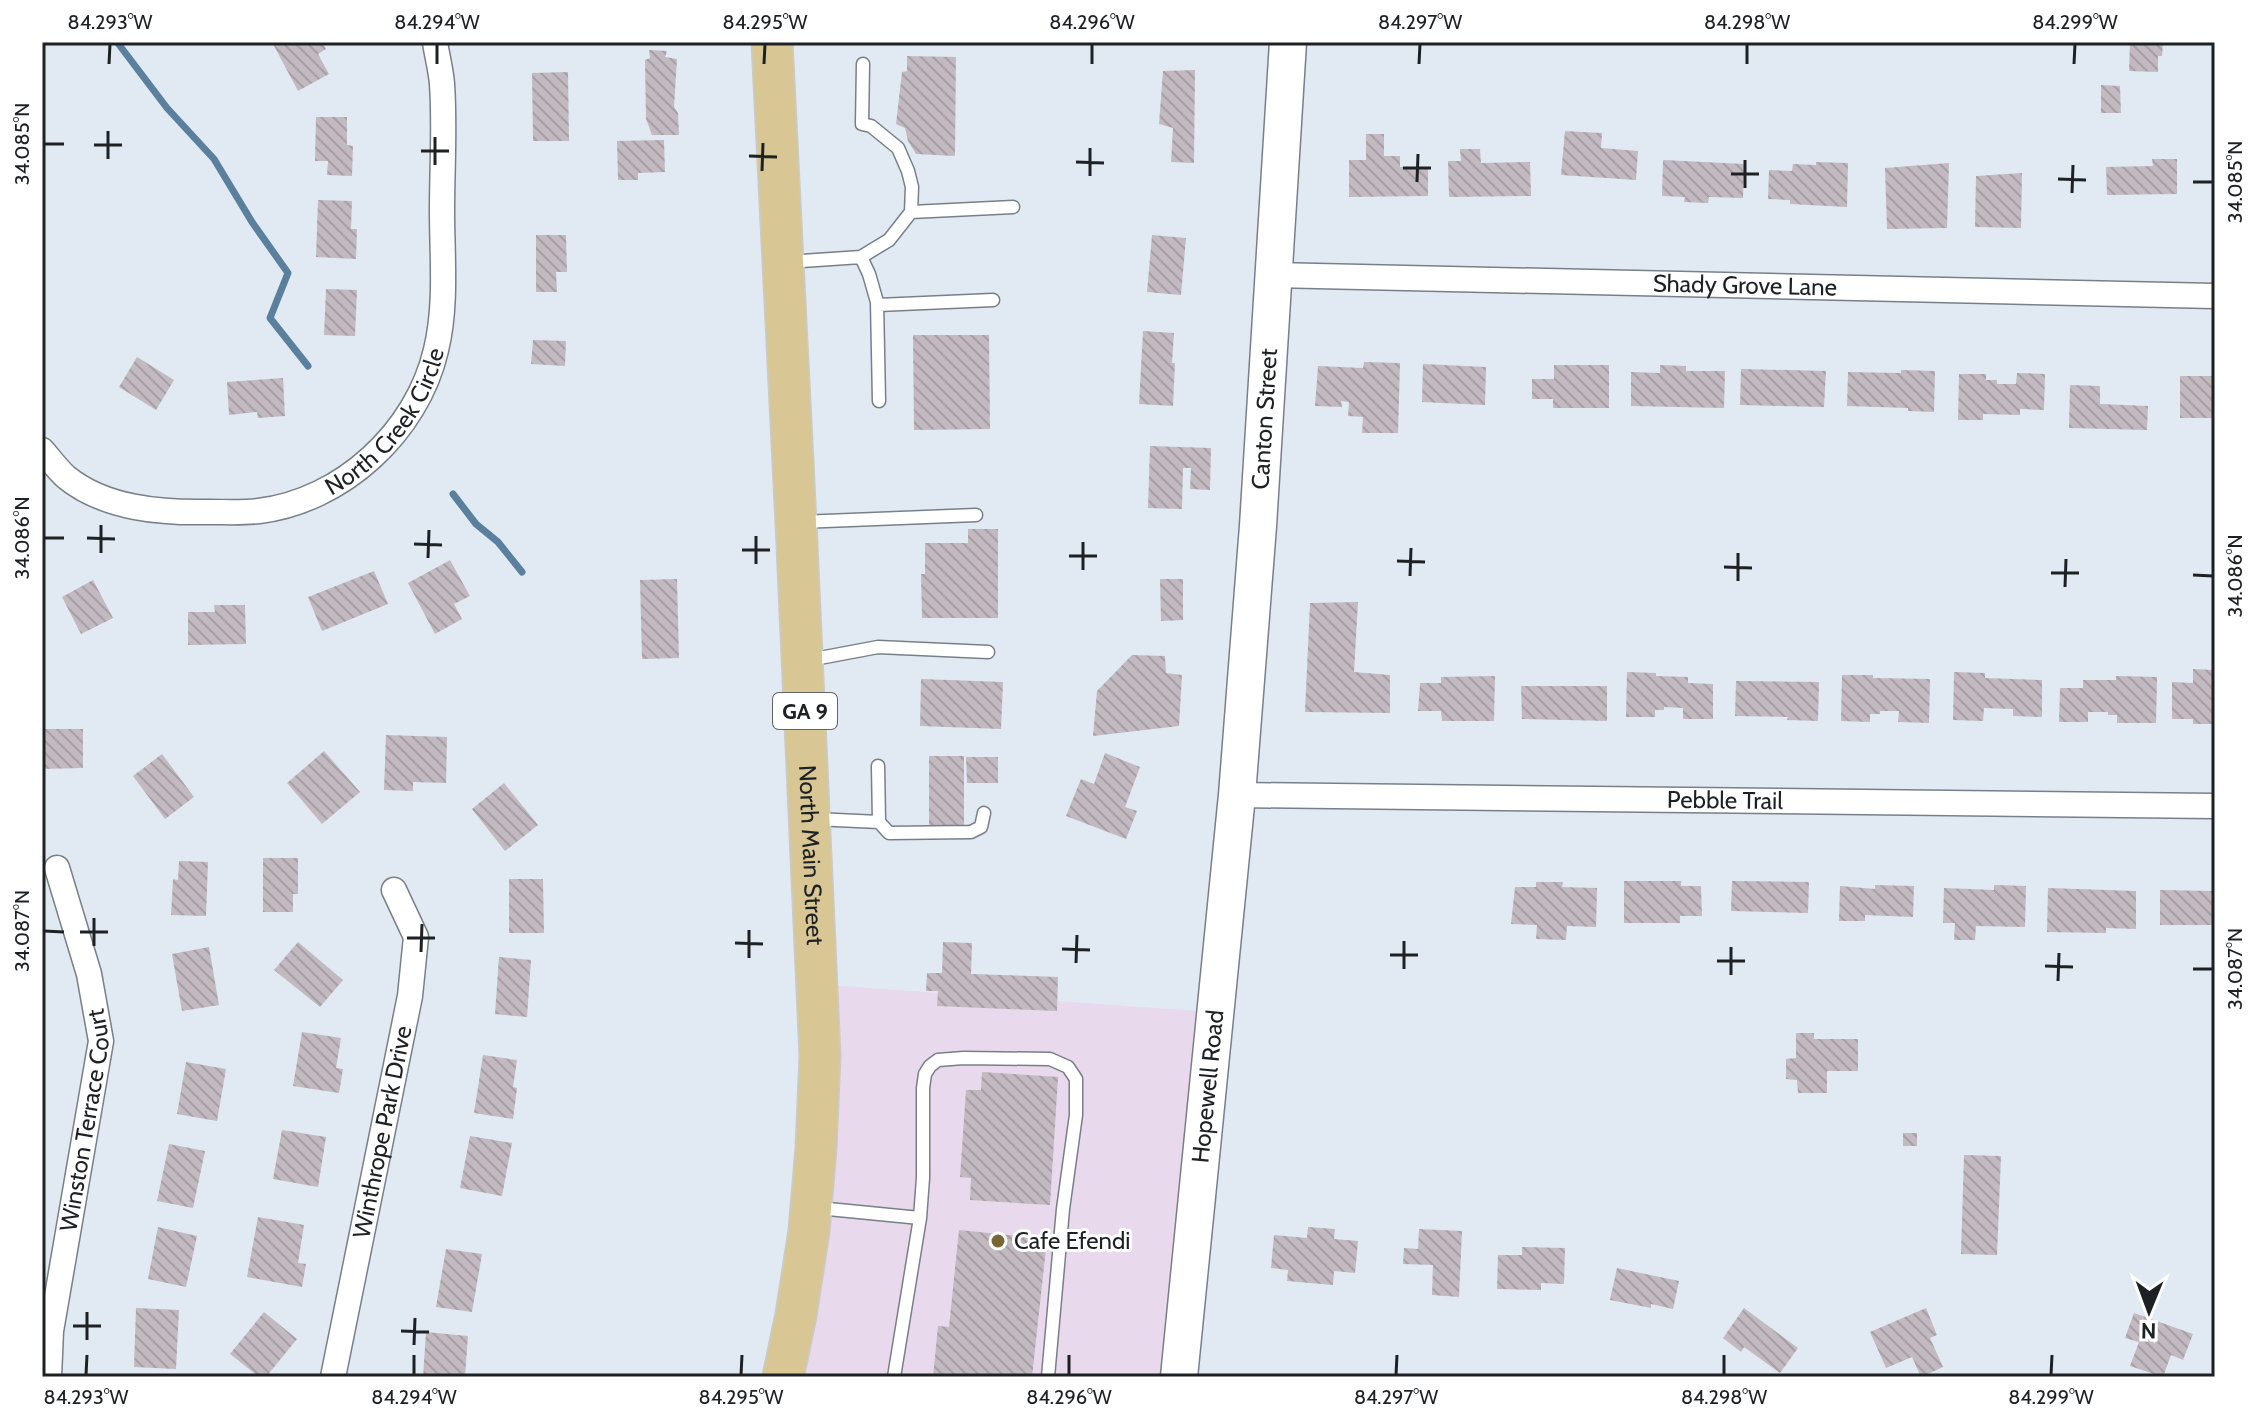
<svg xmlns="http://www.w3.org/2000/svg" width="2257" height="1419" viewBox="0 0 2257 1419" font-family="Cabin,sans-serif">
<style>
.commercial{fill:#e8d9ec}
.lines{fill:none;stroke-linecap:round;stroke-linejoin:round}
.stream{stroke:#5a809e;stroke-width:7}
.building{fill:url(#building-back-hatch)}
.lane-casing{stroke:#787f88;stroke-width:15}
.street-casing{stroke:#787f88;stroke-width:27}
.secondary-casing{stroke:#787f88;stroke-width:39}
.primary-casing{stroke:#c9caca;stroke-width:43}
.lane{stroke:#fff;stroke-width:12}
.street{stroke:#fff;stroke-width:24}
.secondary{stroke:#fff;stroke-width:36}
.primary{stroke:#d8c794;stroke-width:40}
.ticks{fill:none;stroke:#1e2124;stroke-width:3}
.poi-dot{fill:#766735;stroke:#fff;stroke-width:3}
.labels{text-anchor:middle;stroke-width:6;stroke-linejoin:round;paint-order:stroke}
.shield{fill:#fff;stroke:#626466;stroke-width:2}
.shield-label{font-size:22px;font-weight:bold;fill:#1e2124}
.street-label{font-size:24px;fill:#1e2124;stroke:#fff}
.poi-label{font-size:24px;fill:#1e2124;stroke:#fff;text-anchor:start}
.neatline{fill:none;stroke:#1e2124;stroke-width:3}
.ticks-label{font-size:20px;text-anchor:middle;fill:#1e2124}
</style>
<defs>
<pattern id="building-back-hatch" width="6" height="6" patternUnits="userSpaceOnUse" patternTransform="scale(2)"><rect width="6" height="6" fill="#c2b9c1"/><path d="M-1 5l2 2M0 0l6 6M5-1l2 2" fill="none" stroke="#a69fa6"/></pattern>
</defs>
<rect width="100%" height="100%" fill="#e1eaf3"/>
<!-- commercial -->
<path class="commercial" d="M 826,985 L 1227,1013 L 1182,1377 L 783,1377 Z"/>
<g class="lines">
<!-- stream -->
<path class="stream" d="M 117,42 L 167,108 L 214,159 L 252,222 L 288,273 L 270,318 L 308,366
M 453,494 L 476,524 L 498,542 L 522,572"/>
</g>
<!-- building -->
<path class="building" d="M 272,42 L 322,42 L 326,49 L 318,54 L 329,74 L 298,91 Z
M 2130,42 L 2163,42 L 2162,56 L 2158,56 L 2158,72 L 2129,71 Z
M 649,50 L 667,51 L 665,57 L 677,59 L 674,107 L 678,113 L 679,135 L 652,135 L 646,119 L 645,60 L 650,58 Z
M 907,56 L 956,57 L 955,156 L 916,154 L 908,141 L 905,128 L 896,124 L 902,72 L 907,71 Z
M 1195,70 L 1194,163 L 1171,162 L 1173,128 L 1159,124 L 1163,71 Z
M 568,72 L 569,141 L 533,141 L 532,73 Z
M 2101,85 L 2120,86 L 2121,113 L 2101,113 Z
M 316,117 L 347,117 L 347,145 L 353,146 L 352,176 L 327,175 L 328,161 L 315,161 Z
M 1565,131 L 1602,133 L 1601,148 L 1638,151 L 1636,180 L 1561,175 Z
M 1366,134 L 1384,134 L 1384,156 L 1400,156 L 1400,167 L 1428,167 L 1428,196 L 1349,197 L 1349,160 L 1366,160 Z
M 664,140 L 665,172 L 638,173 L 638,180 L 618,180 L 617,141 Z
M 1460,149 L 1480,149 L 1481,163 L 1530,162 L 1531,196 L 1449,197 L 1448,161 L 1461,161 Z
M 2152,159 L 2177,159 L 2177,194 L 2107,195 L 2106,167 L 2153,166 Z
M 1663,160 L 1744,164 L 1743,198 L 1709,197 L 1708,203 L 1684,202 L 1685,197 L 1662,196 Z
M 1816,162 L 1848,163 L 1847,207 L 1790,204 L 1790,200 L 1768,199 L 1769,170 L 1792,171 L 1793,164 L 1816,165 Z
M 1949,163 L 1947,228 L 1887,229 L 1885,168 Z
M 2022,173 L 2021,228 L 1975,227 L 1976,176 Z
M 318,200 L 352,201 L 351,229 L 357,229 L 356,259 L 316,257 Z
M 536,235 L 566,235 L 567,272 L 556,272 L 557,292 L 536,292 Z
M 1152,235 L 1186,238 L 1181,295 L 1147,292 Z
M 326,289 L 357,290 L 355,336 L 324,335 Z
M 1143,331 L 1174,333 L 1172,363 L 1175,363 L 1173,406 L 1139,404 Z
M 913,335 L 989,335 L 990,429 L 914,430 Z
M 533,340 L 566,341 L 565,366 L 531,364 Z
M 137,357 L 174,380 L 156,410 L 119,387 Z
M 1364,362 L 1400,363 L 1398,433 L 1362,433 L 1363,417 L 1348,416 L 1349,402 L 1341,401 L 1342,407 L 1315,406 L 1318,366 L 1363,368 Z
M 1423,364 L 1486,367 L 1485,405 L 1422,402 Z
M 1554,365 L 1609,365 L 1609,408 L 1553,408 L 1553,399 L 1532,399 L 1532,379 L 1554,379 Z
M 1660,365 L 1686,366 L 1686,371 L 1725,371 L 1724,408 L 1631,406 L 1631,372 L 1660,373 Z
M 1741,369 L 1826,371 L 1824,407 L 1740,405 Z
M 1901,370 L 1935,371 L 1934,412 L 1908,411 L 1908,408 L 1847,406 L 1848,372 L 1901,373 Z
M 2017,373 L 2045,374 L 2044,410 L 2020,409 L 2020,415 L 1983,414 L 1983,420 L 1958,420 L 1959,374 L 1986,374 L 1986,380 L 1997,380 L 1997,384 L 2016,384 Z
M 2180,376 L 2215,376 L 2215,418 L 2180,418 Z
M 283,378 L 285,416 L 258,418 L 257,412 L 229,415 L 227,382 Z
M 2070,385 L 2100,386 L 2100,404 L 2148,406 L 2147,430 L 2069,428 Z
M 1150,446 L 1211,448 L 1210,490 L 1190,489 L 1191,468 L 1183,468 L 1182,509 L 1148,508 Z
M 968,529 L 998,529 L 998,618 L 922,618 L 921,574 L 925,574 L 925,543 L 968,543 Z
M 450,560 L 470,596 L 454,604 L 462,619 L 435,634 L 408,583 Z
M 374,571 L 388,604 L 322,631 L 308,597 Z
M 677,579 L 679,658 L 642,659 L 640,580 Z
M 1160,579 L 1183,579 L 1183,620 L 1161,621 Z
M 93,580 L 113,618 L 81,634 L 62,597 Z
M 1358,602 L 1354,672 L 1390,675 L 1390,713 L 1305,712 L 1310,603 Z
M 214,605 L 245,605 L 246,644 L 188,645 L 188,612 L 215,612 Z
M 1132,655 L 1165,656 L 1166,673 L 1182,675 L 1179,726 L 1093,736 L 1097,691 Z
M 2193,669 L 2214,670 L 2215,724 L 2193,724 L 2193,719 L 2172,719 L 2172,682 L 2193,683 Z
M 1627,672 L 1656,673 L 1656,676 L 1688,677 L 1688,683 L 1713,684 L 1713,719 L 1683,719 L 1683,708 L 1664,707 L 1664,710 L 1655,710 L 1655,717 L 1626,717 Z
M 1954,672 L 1985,673 L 1985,678 L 2042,680 L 2042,717 L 2013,716 L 2013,709 L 1984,708 L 1983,721 L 1953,720 Z
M 1842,675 L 1873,675 L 1873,678 L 1930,679 L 1929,723 L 1898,722 L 1899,711 L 1880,711 L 1880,714 L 1870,714 L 1870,722 L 1841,721 Z
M 1495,676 L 1494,721 L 1442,721 L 1441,711 L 1418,711 L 1420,683 L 1441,683 L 1441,677 Z
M 2116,676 L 2157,677 L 2156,723 L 2117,723 L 2117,715 L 2108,715 L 2108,712 L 2088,712 L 2088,722 L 2059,722 L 2060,688 L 2083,688 L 2083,680 L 2116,680 Z
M 921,679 L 1003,682 L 1001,729 L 920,726 Z
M 1736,681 L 1819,682 L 1818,721 L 1787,720 L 1788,717 L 1735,716 Z
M 1521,686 L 1607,686 L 1607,721 L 1522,719 Z
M 44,729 L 83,729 L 83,768 L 42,769 L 42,738 L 44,738 Z
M 386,735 L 447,737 L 446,783 L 413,782 L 413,791 L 384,790 Z
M 324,751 L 360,792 L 322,824 L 287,783 Z
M 1105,753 L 1140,767 L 1125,807 L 1137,811 L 1126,839 L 1066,816 L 1081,779 L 1094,784 Z
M 162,754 L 194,797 L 165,819 L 133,776 Z
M 929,756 L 964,756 L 964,826 L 929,826 Z
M 966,757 L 998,757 L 998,783 L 967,783 Z
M 504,783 L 538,825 L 505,851 L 472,809 Z
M 263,858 L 298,858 L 298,894 L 293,894 L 293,912 L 263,912 Z
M 179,861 L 208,862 L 206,916 L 171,915 L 173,879 L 178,880 Z
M 509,879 L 543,879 L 544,933 L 509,933 Z
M 1624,881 L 1681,881 L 1681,886 L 1701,886 L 1702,916 L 1680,916 L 1680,923 L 1624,923 Z
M 1732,881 L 1809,882 L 1808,913 L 1731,911 Z
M 1536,882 L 1563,882 L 1562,887 L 1597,888 L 1596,927 L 1567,926 L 1566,940 L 1536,939 L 1537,925 L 1511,924 L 1515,887 L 1536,887 Z
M 1875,885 L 1914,886 L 1913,917 L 1865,915 L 1865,921 L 1839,921 L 1840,886 L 1875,889 Z
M 1994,885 L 2026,886 L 2025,927 L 1976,926 L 1975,940 L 1954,940 L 1955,923 L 1943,923 L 1944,888 L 1994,890 Z
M 2048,888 L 2136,891 L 2136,929 L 2106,928 L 2106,933 L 2047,932 Z
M 2160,890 L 2215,891 L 2215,925 L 2160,925 Z
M 298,942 L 343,980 L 320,1007 L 274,970 Z
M 943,942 L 972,943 L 971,974 L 1058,977 L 1057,1011 L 937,1006 L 938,991 L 926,991 L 927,973 L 942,973 Z
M 209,947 L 219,1005 L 182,1011 L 172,954 Z
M 499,957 L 531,960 L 527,1017 L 495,1014 Z
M 302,1032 L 341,1038 L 336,1068 L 343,1069 L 339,1093 L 293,1086 Z
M 1796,1033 L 1814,1033 L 1814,1039 L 1858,1039 L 1858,1071 L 1827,1071 L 1827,1093 L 1798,1093 L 1797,1080 L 1786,1079 L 1786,1059 L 1796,1058 Z
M 483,1055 L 517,1060 L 513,1087 L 517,1088 L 513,1119 L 474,1113 Z
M 186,1062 L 226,1069 L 217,1121 L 177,1114 Z
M 982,1072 L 1058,1077 L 1050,1205 L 970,1200 L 971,1178 L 960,1177 L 966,1090 L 981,1090 Z
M 282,1130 L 326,1137 L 318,1187 L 273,1179 Z
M 1903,1133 L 1917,1133 L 1917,1146 L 1903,1146 Z
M 470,1136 L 512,1143 L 502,1196 L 460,1188 Z
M 169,1144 L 205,1151 L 193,1208 L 157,1201 Z
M 1964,1155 L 2001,1156 L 1997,1255 L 1961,1254 Z
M 258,1217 L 304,1225 L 298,1263 L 306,1264 L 302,1287 L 247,1277 Z
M 158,1227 L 197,1236 L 186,1287 L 148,1279 Z
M 1308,1227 L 1335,1229 L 1334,1239 L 1358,1241 L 1355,1273 L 1334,1271 L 1333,1285 L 1287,1281 L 1288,1270 L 1271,1268 L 1274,1235 L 1307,1238 Z
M 1419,1229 L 1462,1231 L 1459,1297 L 1432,1295 L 1433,1265 L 1403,1264 L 1404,1248 L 1418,1249 Z
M 959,1230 L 1047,1239 L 1032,1377 L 933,1377 L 938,1326 L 949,1327 Z
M 1522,1247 L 1565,1248 L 1564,1284 L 1541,1283 L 1541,1290 L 1497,1289 L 1498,1255 L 1522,1255 Z
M 446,1249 L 482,1254 L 472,1312 L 436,1307 Z
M 1617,1268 L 1679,1281 L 1673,1309 L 1651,1304 L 1651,1308 L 1610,1300 Z
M 136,1308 L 179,1310 L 176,1369 L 134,1367 Z
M 1744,1308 L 1798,1348 L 1780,1373 L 1744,1347 L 1741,1352 L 1723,1338 Z
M 1926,1308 L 1937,1335 L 1930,1338 L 1943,1367 L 1921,1377 L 1912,1357 L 1886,1368 L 1870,1332 Z
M 264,1312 L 297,1339 L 266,1377 L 259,1377 L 230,1354 Z
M 2134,1313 L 2193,1334 L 2183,1360 L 2171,1355 L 2163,1377 L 2130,1366 L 2139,1342 L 2125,1338 Z
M 426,1332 L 468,1336 L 465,1377 L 423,1377 Z"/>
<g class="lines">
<defs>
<path id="lane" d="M 911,212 L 1013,207
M 861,257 L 869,274 L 877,302 L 879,401
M 787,262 L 861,257 L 889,240 L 911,212 L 912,187 L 908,171 L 898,148 L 871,126 L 862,124 L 863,64
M 878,305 L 993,300
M 800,522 L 976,515
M 809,660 L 878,647 L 988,652
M 878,766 L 879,822 L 889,833 L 971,832 L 981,827 L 984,813
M 815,819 L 879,822
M 818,1208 L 920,1218
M 894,1377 L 920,1218 L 923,1178 L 923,1088 L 925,1074 L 930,1066 L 938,1060 L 963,1058 L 1050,1059 L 1068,1067 L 1076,1079 L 1076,1115 L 1063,1209 L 1048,1377"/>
<g id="street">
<path id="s1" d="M 1273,275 L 2215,296"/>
<path id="s2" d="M 42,450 C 50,459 57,469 66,477 C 105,509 162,513 210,512 C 226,512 243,513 259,511 C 342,501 417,432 436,350 C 447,305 442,256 442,211 C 442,169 445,126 442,84 C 441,70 437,56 435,42"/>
<path id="s3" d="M 1237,795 L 2215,806"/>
<path id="s4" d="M 49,1377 L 51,1331 L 101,1041 L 89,974 L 57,868"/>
<path id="s5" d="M 333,1377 L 410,996 L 416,937 L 394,890"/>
</g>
<g id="secondary">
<path id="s6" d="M 1179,1377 L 1237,795 L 1258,526 L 1288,42"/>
</g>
<g id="primary">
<path id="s7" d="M 772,42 L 796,523 L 820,1056 L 816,1148 L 809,1231 L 796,1315 L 783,1377"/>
</g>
</defs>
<!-- lane casing -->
<use href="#lane" class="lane-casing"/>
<!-- street casing -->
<use href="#street" class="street-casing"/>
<!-- secondary casing -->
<use href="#secondary" class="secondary-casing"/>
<!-- primary casing -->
<use href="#primary" class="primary-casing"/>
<!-- lane -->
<use href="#lane" class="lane"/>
<!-- street -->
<use href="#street" class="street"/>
<!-- secondary -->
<use href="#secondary" class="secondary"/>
<!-- primary -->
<use href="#primary" class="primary"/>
</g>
<!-- ticks -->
<path class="ticks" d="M 109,64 L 110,44M 437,64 L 437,44M 764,64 L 765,44M 1092,64 L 1092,44M 1419,64 L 1420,44M 1747,64 L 1747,44M 2074,64 L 2075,44M 44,144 L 64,144M 94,145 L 122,145M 421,151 L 449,151M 749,156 L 777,157M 108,159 L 108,131M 1076,162 L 1104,163M 435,165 L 435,137M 1403,168 L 1431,168M 762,171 L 763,143M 1731,174 L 1759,174M 1090,176 L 1090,148M 2058,179 L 2086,180M 1417,182 L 1418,154M 2193,182 L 2213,182M 1745,188 L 1745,160M 2072,193 L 2073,165M 44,538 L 64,538M 87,538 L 115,539M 414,544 L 442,545M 742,550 L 770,550M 101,553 L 101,525M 1069,556 L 1097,556M 428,558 L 429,530M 1397,561 L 1425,562M 756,564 L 756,536M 1724,567 L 1752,568M 1083,570 L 1083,542M 2051,573 L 2079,573M 2193,575 L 2213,576M 1410,576 L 1411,548M 1738,581 L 1738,553M 2065,587 L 2066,559M 44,931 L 64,932M 80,932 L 108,932M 407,938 L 435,938M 735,943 L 763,944M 94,946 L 94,918M 1062,949 L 1090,950M 421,952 L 422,924M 1390,955 L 1418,955M 749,958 L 749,930M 1717,961 L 1745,961M 1076,963 L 1077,935M 2045,966 L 2073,967M 1404,969 L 1404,941M 2193,969 L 2213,969M 1731,975 L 1731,947M 2058,981 L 2059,953M 73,1326 L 101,1326M 401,1331 L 429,1332M 87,1340 L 87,1312M 414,1345 L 415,1318M 86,1375 L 87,1355M 414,1375 L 414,1355M 741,1375 L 742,1355M 1069,1375 L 1069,1355M 1396,1375 L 1397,1355M 1724,1375 L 1724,1355M 2051,1375 L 2052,1355"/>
<!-- markers -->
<circle class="poi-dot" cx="998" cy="1241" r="8"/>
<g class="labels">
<!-- shield labels -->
<rect class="shield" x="773" y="693" width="64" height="36" rx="6"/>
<g class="shield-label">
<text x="805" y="719">GA 9</text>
</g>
<!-- street labels -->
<g class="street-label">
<text dy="8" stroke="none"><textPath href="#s1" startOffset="472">Shady Grove Lane</textPath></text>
<text dy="8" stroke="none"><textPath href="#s2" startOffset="400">North Creek Circle</textPath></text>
<text dy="8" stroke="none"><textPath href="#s6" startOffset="962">Canton Street</textPath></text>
<text dy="8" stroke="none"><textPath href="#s3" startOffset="488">Pebble Trail</textPath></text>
<text dy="8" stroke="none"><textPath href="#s7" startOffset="814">North Main Street</textPath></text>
<text dy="8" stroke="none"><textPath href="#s6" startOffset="292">Hopewell Road</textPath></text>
<text dy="8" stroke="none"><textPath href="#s4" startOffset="260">Winston Terrace Court</textPath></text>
<text dy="8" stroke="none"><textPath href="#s5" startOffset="250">Winthrope Park Drive</textPath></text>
</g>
<!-- poi labels -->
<g class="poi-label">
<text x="1014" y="1249">Cafe Efendi</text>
</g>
</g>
<!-- border -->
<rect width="2257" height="1419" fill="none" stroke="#ffffff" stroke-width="88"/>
<!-- north arrow -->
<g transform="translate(2149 1311) rotate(181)" stroke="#ffffff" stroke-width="6" paint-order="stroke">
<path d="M0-6L14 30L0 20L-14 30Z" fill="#1e2124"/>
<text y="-12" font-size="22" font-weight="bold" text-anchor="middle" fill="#1e2124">N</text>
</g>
<rect x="44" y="44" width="2169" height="1331" class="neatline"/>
<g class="ticks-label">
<text x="110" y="29">84.293°W</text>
<text x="437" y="29">84.294°W</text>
<text x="765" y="29">84.295°W</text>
<text x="1092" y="29">84.296°W</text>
<text x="1420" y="29">84.297°W</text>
<text x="1747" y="29">84.298°W</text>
<text x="2075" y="29">84.299°W</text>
<text transform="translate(22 144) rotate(-90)" y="7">34.085°N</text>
<text transform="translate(2235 182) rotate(-90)" y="7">34.085°N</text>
<text transform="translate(22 538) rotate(-90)" y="7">34.086°N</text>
<text transform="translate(2235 576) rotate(-90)" y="7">34.086°N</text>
<text transform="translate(22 931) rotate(-90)" y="7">34.087°N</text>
<text transform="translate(2235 969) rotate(-90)" y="7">34.087°N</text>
<text x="86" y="1404">84.293°W</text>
<text x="414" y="1404">84.294°W</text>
<text x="741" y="1404">84.295°W</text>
<text x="1069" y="1404">84.296°W</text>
<text x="1396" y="1404">84.297°W</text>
<text x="1724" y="1404">84.298°W</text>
<text x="2051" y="1404">84.299°W</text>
</g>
</svg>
